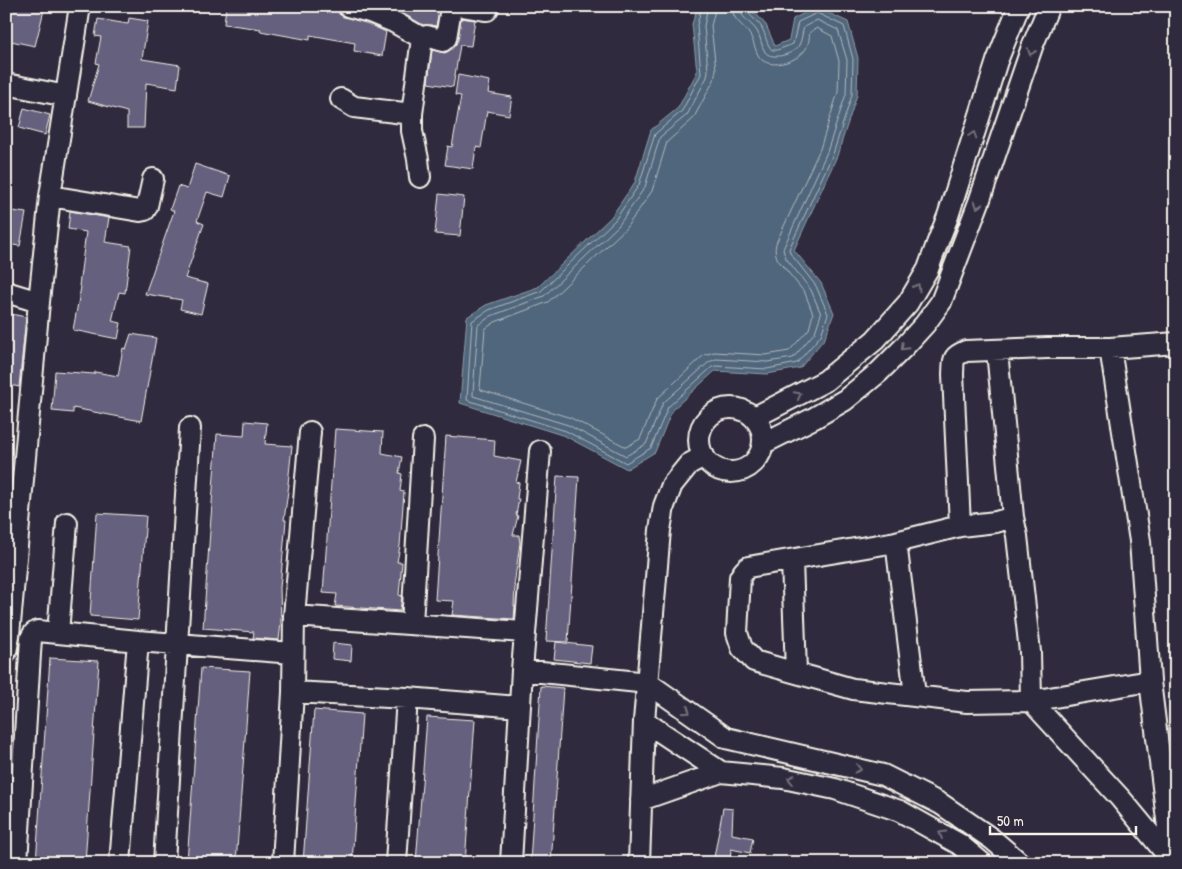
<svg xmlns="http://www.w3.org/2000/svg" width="1182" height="869" viewBox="0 0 1182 869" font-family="'Patrick Hand',sans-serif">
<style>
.water{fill:#50667b;stroke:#929ea7}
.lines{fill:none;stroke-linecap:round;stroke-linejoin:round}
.shore{stroke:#b2b9bc;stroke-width:1}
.building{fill:#66617f;stroke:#f4f1e8}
.minor-casing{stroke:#f4f1e8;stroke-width:24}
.minor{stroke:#2f2a3d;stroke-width:20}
.oneway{stroke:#747079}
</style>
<rect width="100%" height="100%" fill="#2f2a3d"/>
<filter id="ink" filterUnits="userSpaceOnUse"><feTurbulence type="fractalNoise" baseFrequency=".02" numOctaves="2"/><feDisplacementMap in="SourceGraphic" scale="10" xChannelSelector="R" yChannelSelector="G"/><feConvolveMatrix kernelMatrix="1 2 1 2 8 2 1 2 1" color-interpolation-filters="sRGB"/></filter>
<g filter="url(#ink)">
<!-- water -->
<path class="water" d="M 698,6 L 749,6 L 766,25 L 775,46 L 789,40 L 793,19 L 816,7 L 848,22 L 858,58 L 857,95 L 837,156 L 794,250 L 821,283 L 834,313 L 825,338 L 800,368 L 767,374 L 715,371 L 672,410 L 655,452 L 627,469 L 565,436 L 460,403 L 467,317 L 486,305 L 538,287 L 611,217 L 635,182 L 651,130 L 678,108 L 697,72 L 692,24 Z"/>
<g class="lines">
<!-- shore -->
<path class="shore" d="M 702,6 L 697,25 L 701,74 L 682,111 L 655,134 L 639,185 L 615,220 L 541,291 L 489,310 L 472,321 L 467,400 L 566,431 L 626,463 L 651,448 L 668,407 L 712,367 L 716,366 L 767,369 L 797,363 L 821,335 L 828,314 L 816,286 L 790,253 L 789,249 L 833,154 L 852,95 L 853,59 L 844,26 L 817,13 L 798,22 L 793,44 L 777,50 L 772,50 C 766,44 766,35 762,28 C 758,20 747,16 745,6
M 708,6 L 704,26 L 708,71 L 707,77 L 687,115 L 660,137 L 645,187 L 619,225 L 544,296 L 491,316 L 478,325 L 473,393 L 473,396 L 568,425 L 626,456 L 646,444 L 663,403 L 709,362 L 716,359 L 767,362 L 793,358 L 815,332 L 821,314 L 811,290 L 785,257 L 783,249 L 827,152 L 846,94 L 847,60 L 838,30 L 817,20 L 804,27 C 802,32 802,40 799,45 C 795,54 772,61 765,52 C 761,46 761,37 757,31 C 751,22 740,18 739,6
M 716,6 L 711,26 L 716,70 L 714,80 L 693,119 L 667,142 L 652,191 L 626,228 L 548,302 L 495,322 L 485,329 L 480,388 L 481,390 L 571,418 L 626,447 L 640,439 L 657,399 L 704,355 L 714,352 L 766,355 L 789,351 L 809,329 L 813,314 L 805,293 L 778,260 C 775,254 774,248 777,241 L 820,149 L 838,92 L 839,61 L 832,36 L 817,28 L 810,32 C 809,38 809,45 805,50 C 798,61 773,69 762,60 C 755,54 755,43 750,35 C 744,24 732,22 732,6"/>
</g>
<!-- building -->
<path class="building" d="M 6,6 L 45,6 L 35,46 L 6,40 Z
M 226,6 L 336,6 L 337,9 L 339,14 L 344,17 L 366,23 L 386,32 L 382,56 L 354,51 L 355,43 L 310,35 L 310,40 L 260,31 L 261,29 L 224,24 Z
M 387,6 L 437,6 L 436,10 L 439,11 L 436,26 L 430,25 L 423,25 L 400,12 Z
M 129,18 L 148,21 L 142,59 L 180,65 L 177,88 L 146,83 L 144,128 L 127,128 L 127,112 L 88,101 L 99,64 L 96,63 L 101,37 L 95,36 L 98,19 L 128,24 Z
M 461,18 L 475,20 L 471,46 L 460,45 L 453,87 L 428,83 L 432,50 L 445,53 L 454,46 L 458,40 Z
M 458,75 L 490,81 L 488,93 L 512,97 L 509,115 L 487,111 L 481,148 L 476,147 L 473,169 L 445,165 L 448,146 L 452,147 L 461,96 L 455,95 Z
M 24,108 L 50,115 L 45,135 L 19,128 Z
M 195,164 L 230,176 L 224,197 L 207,192 L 197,221 L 204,224 L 185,278 L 208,284 L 201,314 L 180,309 L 182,300 L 145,294 L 174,211 L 170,209 L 178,186 L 187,189 Z
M 439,194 L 464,197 L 460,236 L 435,234 Z
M 6,210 L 26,213 L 20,246 L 6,244 Z
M 70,211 L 109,218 L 105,242 L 131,246 L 125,293 L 119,292 L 112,321 L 121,323 L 118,339 L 73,330 L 81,287 L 79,286 L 86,232 L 68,229 Z
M 6,313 L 26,317 L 19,387 L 6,384 Z
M 131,334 L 156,338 L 141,421 L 73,408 L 73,413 L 52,411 L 55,371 L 94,374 L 95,372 L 118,376 L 123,348 L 126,349 Z
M 245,421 L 267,423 L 265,444 L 292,446 L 288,484 L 289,484 L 284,520 L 286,520 L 280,588 L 281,623 L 279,640 L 253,638 L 254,632 L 203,628 L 217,434 L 244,436 Z
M 335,429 L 383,432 L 382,453 L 402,457 L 399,473 L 402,474 L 400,491 L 404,492 L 400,546 L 397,562 L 402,562 L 399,595 L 402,596 L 400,611 L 335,606 L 337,594 L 323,593 Z
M 446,436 L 495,440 L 494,456 L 521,461 L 516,482 L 519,483 L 517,499 L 519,499 L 516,515 L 518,516 L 513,535 L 519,535 L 520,543 L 514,586 L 515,586 L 514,606 L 515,606 L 514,619 L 452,615 L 454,601 L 435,600 Z
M 557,476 L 579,477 L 568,642 L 546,641 Z
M 97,513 L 146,516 L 138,620 L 90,616 Z
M 556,642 L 592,646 L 590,663 L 554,659 Z
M 333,643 L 352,645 L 351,661 L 332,659 Z
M 50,658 L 99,661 L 85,863 L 36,863 Z
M 201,668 L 250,671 L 236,863 L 187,862 Z
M 541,686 L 563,688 L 555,808 L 551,863 L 530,863 Z
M 314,710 L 362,714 L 352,863 L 303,863 Z
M 427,717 L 475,720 L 465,863 L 416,863 Z
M 723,808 L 733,809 L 732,834 L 753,838 L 750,853 L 731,849 L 730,863 L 713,863 Z"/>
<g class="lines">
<defs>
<path id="minor" d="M 348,6 L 370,12 L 394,22 L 422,38
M 462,6 L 485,10 L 487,10 L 489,6
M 6,84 L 66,96
M 341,99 L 354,107 L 412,114
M 420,177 L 418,159 L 412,131 L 412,114 L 422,38 L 427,36 L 443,41 L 446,38 L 451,8 L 452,6
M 50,196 L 140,211 L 145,210 L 147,206 L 153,179
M 6,292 L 39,302 L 9,635 L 6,652
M 39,302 L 50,196 L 80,6
M 1110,348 L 1140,541 L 1150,681 L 1172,860
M 997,351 L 1013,517
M699 440a32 32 0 1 1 64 0a32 32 0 1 1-64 0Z
M 755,417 L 825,381 L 875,340 L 908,303 L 928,269 L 937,244 L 948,216 L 997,61 L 1019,6
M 764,443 L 814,418 L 845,400 L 879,372 L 905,346 L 925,324 L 941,302 L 979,202 L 1032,47 L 1049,6
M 960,526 L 953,374 C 954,360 951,357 966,351 L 1047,348 L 1110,348 L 1176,343
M 896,542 L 915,695
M 792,561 L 796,672
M 294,616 L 524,632
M 412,624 L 423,439
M 58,633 L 67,523
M 522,670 L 648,683 L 726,738 L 883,775 L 941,804 L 992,839 L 1020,863
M 1150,681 L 1031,701 L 967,702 L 853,689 L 754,661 L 742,648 L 737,633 L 740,577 L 744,571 L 748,567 L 896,542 L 960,526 L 996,522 L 1013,517 L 1017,536 L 1030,652 L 1031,701 L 1121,799 L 1174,863
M 293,692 L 407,698 L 520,707
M 644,721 L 721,772
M 641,800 L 721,772 L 783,778 L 835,789 L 900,811 L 959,844 L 982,863
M 17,863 L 31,638 L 34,633 L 38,631 L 138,641 L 293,653
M 120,863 L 138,641
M 164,863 L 190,428
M 283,863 L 293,692 L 294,616 L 310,432
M 396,863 L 407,698
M 511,863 L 522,670 L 540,451
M 639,863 L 644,721 L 660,530 L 664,506 L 672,485 L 689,464 L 704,456"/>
</defs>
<!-- minor casing -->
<use href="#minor" class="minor-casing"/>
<!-- minor -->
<use href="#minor" class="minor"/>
</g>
<!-- one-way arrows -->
<defs><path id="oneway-chevron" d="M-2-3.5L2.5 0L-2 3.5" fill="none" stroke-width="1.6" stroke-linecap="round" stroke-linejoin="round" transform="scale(1.25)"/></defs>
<g class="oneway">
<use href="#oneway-chevron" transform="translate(1031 52) rotate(110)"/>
<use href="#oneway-chevron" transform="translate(973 135) rotate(-72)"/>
<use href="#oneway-chevron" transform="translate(978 205) rotate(110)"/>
<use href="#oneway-chevron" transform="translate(917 287) rotate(-60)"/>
<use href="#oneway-chevron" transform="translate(904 347) rotate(134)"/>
<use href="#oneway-chevron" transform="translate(798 395) rotate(-28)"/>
<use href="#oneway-chevron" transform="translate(687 711) rotate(35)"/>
<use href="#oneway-chevron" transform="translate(858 769) rotate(13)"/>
<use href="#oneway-chevron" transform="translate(791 779) rotate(-168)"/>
<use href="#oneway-chevron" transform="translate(942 834) rotate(-150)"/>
</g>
</g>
<!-- margin -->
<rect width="1182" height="869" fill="none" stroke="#2f2a3d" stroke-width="25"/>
<rect x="12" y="12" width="1157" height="844" fill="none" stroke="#f4f1e8" stroke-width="2" filter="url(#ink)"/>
<!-- scale -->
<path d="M990 826v8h146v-8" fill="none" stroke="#f4f1e8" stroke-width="2.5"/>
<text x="997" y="826" font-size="15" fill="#f4f1e8" stroke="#2f2a3d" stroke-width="4" paint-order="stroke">50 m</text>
</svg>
